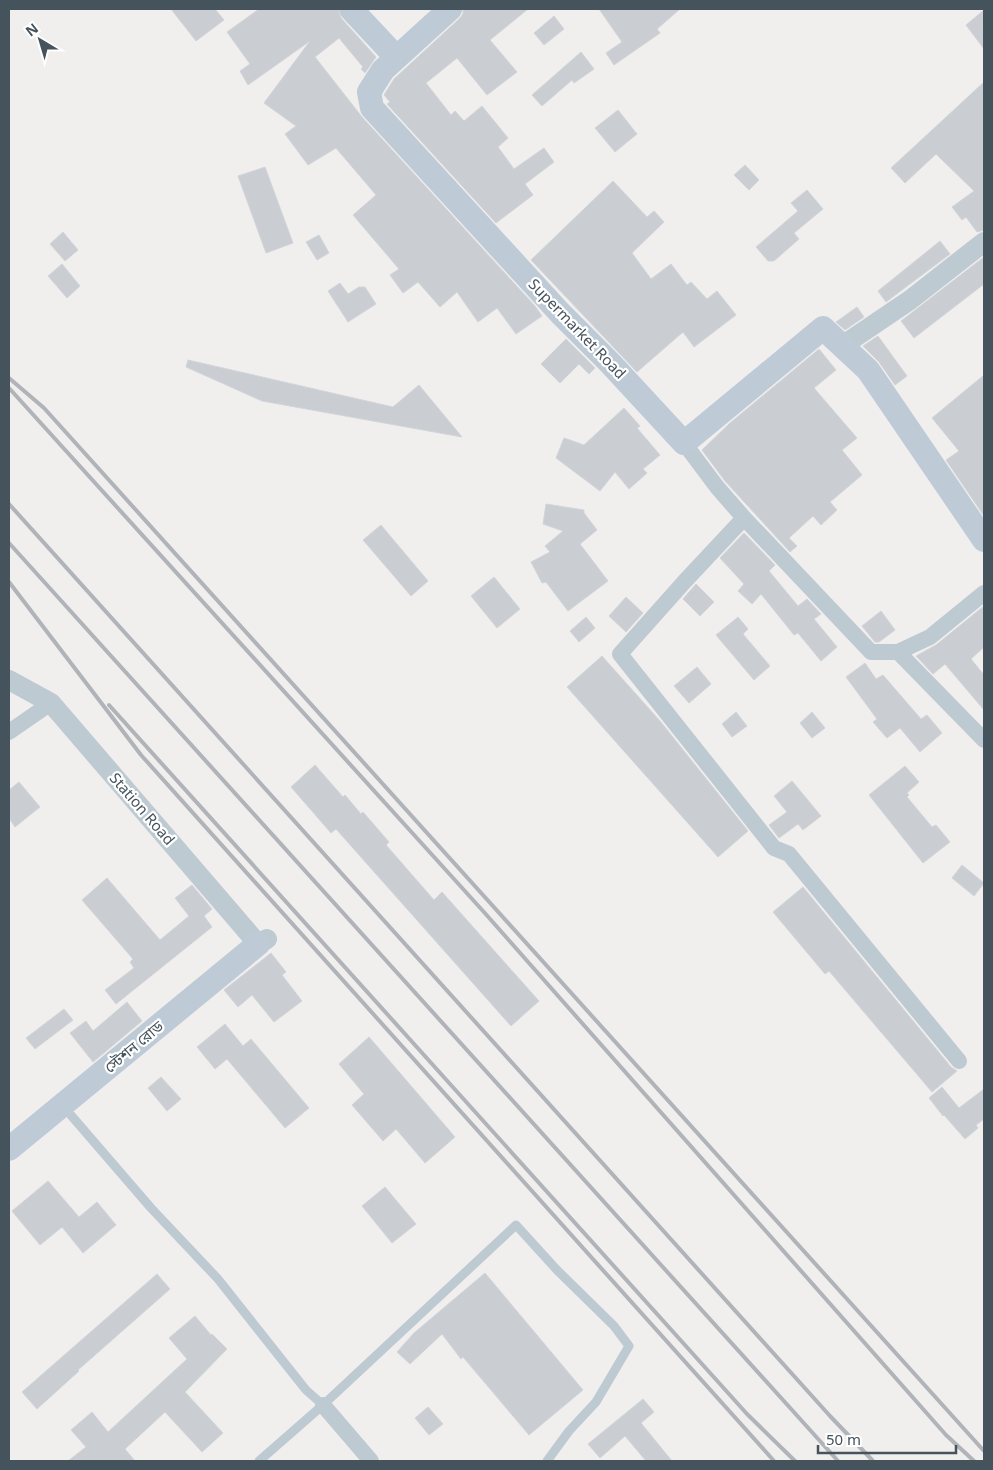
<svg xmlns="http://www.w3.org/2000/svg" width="993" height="1470" viewBox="0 0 993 1470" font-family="'Noto Sans','Noto Sans Bengali',sans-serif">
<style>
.building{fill:#caced3;stroke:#d1d5da}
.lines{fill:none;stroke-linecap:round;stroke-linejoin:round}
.service{stroke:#becad1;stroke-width:9}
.minor{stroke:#becad1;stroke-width:16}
.tertiary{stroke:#becad1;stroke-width:20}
.secondary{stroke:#becbd6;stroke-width:24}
.rail{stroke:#b0b4b9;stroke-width:4}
.labels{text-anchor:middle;stroke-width:4.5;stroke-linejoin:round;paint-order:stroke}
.street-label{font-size:15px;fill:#45535c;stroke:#fff}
</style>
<rect width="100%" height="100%" fill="#f1eeee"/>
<!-- building -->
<path class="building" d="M 171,9 L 215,9 L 224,20 L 196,41 Z
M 259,9 L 338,9 L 341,18 L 376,57 L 365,73 L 361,69 L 363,67 L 339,38 L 315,57 L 362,117 L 535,306 L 542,316 L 516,334 L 497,308 L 478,322 L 457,292 L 440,307 L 418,282 L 403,293 L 390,275 L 399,269 L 353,215 L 376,195 L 336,148 L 308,165 L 285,134 L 296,126 L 264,103 L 310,41 L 248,85 L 240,71 L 250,64 L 227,32 Z
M 463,9 L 528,9 L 490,40 L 517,72 L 487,95 L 457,58 L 426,83 L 451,115 L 455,111 L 464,121 L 482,106 L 508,138 L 498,147 L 514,169 L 544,148 L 554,162 L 525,184 L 533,195 L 496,223 L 387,104 L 390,102 L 384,95 L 394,79 L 459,19 L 463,14 Z
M 599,9 L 680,9 L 657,29 L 660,33 L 614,65 L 606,53 L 622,42 Z
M 984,10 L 984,49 L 966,25 Z
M 554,16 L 564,29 L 544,45 L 534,33 Z
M 581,52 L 594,69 L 574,83 L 572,80 L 542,106 L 532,95 Z
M 984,82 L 984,230 L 977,232 L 966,217 L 962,220 L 952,207 L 974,191 L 936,154 L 905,183 L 891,168 Z
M 618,110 L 637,134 L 615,152 L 595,128 Z
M 745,165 L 759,180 L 749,190 L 734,175 Z
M 265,167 L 293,243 L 266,253 L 238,176 Z
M 613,181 L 647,217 L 654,211 L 664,222 L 632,253 L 651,279 L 671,264 L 687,285 L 691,282 L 707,299 L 717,291 L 736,315 L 694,347 L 683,332 L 637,372 L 531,260 Z
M 807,190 L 823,209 L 794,233 L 799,239 L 774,261 L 768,261 L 756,247 L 798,211 L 791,203 Z
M 63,232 L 78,250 L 65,261 L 50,244 Z
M 319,235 L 329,253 L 317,260 L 306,242 Z
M 940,241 L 950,254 L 886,302 L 878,291 Z
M 984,257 L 984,284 L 914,338 L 901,321 Z
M 62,264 L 80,286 L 67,298 L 48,276 Z
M 340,283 L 348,294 L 359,287 L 365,287 L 376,304 L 348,322 L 328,291 Z
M 857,307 L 864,317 L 845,330 L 836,322 Z
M 878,336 L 907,376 L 895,385 L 879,362 L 863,346 Z
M 566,339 L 595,368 L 589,374 L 579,364 L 560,383 L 541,364 Z
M 819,349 L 836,370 L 814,388 L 857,438 L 842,450 L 862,475 L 830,502 L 837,510 L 821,525 L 813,516 L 789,538 L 797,546 L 790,552 L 725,481 L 702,450 L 730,423 Z
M 188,360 L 393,407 L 419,385 L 462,437 L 262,401 L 186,367 Z
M 984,375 L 984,516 L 946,460 L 959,451 L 932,418 Z
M 624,408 L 640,426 L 637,428 L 660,455 L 643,469 L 647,473 L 629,489 L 615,472 L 600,491 L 556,458 L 564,438 L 584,445 Z
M 546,504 L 584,510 L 584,513 L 597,530 L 580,544 L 608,581 L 568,611 L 546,582 L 542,583 L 531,562 L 550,552 L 545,546 L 563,531 L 543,524 Z
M 381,525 L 428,581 L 411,596 L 363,540 Z
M 744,533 L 775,565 L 769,571 L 798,606 L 807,599 L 821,614 L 814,619 L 837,647 L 821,661 L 798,633 L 794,635 L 761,594 L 752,604 L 738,591 L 744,584 L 720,558 Z
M 494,577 L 520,609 L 497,628 L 471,596 Z
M 696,584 L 714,602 L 700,616 L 683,599 Z
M 626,597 L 643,613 L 626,632 L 609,616 Z
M 984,606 L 984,647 L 971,659 L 984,675 L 984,710 L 945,664 L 933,674 L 916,656 L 936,645 Z
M 881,611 L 895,630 L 879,642 L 875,642 L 862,626 Z
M 586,617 L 595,628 L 579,642 L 570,631 Z
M 738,617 L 748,629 L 743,634 L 770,666 L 754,680 L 716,635 Z
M 602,656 L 660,721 L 748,831 L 718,857 L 567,687 Z
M 865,663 L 876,679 L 883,675 L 921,719 L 927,715 L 942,733 L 920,752 L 900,728 L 887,738 L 873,722 L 877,719 L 846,677 Z
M 697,667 L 711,684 L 689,703 L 674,686 Z
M 736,712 L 747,726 L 732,737 L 722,724 Z
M 812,712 L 825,728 L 812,738 L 800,723 Z
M 315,765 L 343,797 L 345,795 L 361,814 L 363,812 L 389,842 L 386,845 L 434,900 L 442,892 L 539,1001 L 511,1026 L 336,829 L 331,833 L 291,787 Z
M 905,766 L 919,782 L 907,793 L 909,795 L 907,797 L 932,827 L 936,825 L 950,842 L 923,863 L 869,795 Z
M 792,781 L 821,816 L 803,830 L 798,824 L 779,838 L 769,825 L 787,812 L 774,796 Z
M 19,782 L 40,807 L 15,827 L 9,818 L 9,790 Z
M 962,865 L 984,883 L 974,896 L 952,878 Z
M 107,878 L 160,940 L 189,916 L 175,898 L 192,885 L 212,909 L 204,916 L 212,927 L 116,1004 L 105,990 L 134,968 L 130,962 L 133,959 L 82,900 Z
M 803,887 L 951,1067 L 957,1071 L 932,1092 L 829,971 L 825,974 L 773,912 Z
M 271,953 L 286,972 L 282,975 L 302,1001 L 274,1022 L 252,995 L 238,1007 L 224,990 Z
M 127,1002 L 142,1021 L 93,1062 L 70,1033 L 86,1021 L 93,1031 Z
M 64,1009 L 73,1020 L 35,1049 L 26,1038 Z
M 225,1024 L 243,1046 L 251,1039 L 309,1108 L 285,1128 L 227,1059 L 215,1069 L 197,1047 Z
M 369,1037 L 455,1137 L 425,1163 L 396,1129 L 383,1141 L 352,1105 L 364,1094 L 339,1064 Z
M 161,1077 L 181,1099 L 167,1111 L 148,1088 Z
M 942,1087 L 959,1108 L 984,1089 L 984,1119 L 976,1125 L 978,1128 L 965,1139 L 944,1115 L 943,1116 L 929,1098 Z
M 48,1181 L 79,1217 L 97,1202 L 116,1225 L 83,1253 L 62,1227 L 40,1245 L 12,1211 Z
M 385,1187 L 416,1224 L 392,1243 L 362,1206 Z
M 485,1273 L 583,1390 L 529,1435 L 463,1357 L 461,1359 L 442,1334 L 410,1364 L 397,1352 L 414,1333 Z
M 157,1274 L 170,1289 L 78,1370 L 79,1371 L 37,1409 L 22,1392 Z
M 195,1316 L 211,1335 L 212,1334 L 227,1349 L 185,1392 L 223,1433 L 202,1452 L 165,1412 L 125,1449 L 135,1461 L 68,1461 L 86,1447 L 71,1430 L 92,1412 L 108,1432 L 187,1359 L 169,1338 Z
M 643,1399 L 654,1412 L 641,1423 L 672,1461 L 646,1461 L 625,1436 L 600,1458 L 588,1444 Z
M 428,1407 L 443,1424 L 429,1435 L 415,1418 Z"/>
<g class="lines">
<!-- service -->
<path class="service" d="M 63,1106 L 151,1208 L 218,1279 L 306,1390 L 323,1405 L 516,1225 L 557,1270 L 614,1326 L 629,1346 L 596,1402 L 569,1431 L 547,1461
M 259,1461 L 323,1405"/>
<!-- minor -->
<path class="minor" d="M 684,443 L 717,487 L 744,518 L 871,652 L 898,652 L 984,740
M 744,518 L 685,581 L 620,654 L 774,848 L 789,854 L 959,1061
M 898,652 L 930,637 L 984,593
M 9,732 L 51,703
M 323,1405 L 371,1461"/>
<!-- tertiary -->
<path class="tertiary" d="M 842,346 L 910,300 L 984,242
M 9,680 L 51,703 L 258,944 L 267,939"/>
<!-- secondary -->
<path class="secondary" d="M 351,9 L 396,57
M 450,9 L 383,70 L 369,92 L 372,108 L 560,313 L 610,363 L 684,443 L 823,328 L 868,370 L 984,540
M 9,1149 L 258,944"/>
<!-- rail -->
<path class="rail" d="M 9,378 L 44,408 L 984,1451
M 9,388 L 483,911 L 946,1435 L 974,1461
M 9,504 L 830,1416 L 873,1461
M 9,543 L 838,1461
M 9,582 L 141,755 L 774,1461
M 109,705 L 747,1414 L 795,1461"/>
</g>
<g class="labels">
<!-- street labels -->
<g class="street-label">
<text transform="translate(577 329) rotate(46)" y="5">Supermarket Road</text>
<text transform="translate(142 809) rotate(49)" y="5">Station Road</text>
<text transform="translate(134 1047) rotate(-40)" y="5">স্টেশন রোড</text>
</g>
</g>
<!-- border -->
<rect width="993" height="1470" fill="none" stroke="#45535c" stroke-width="20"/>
<!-- north arrow -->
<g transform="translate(40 40) rotate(322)" stroke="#ffffff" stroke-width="4" paint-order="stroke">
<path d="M0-4L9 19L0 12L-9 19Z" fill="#45535c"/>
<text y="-8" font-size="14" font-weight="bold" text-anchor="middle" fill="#45535c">N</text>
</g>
<!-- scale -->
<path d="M818 1445v8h138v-8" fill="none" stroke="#45535c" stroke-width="2.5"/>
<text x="826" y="1445" font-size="15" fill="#45535c" stroke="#ffffff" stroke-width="4" paint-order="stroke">50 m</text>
</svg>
